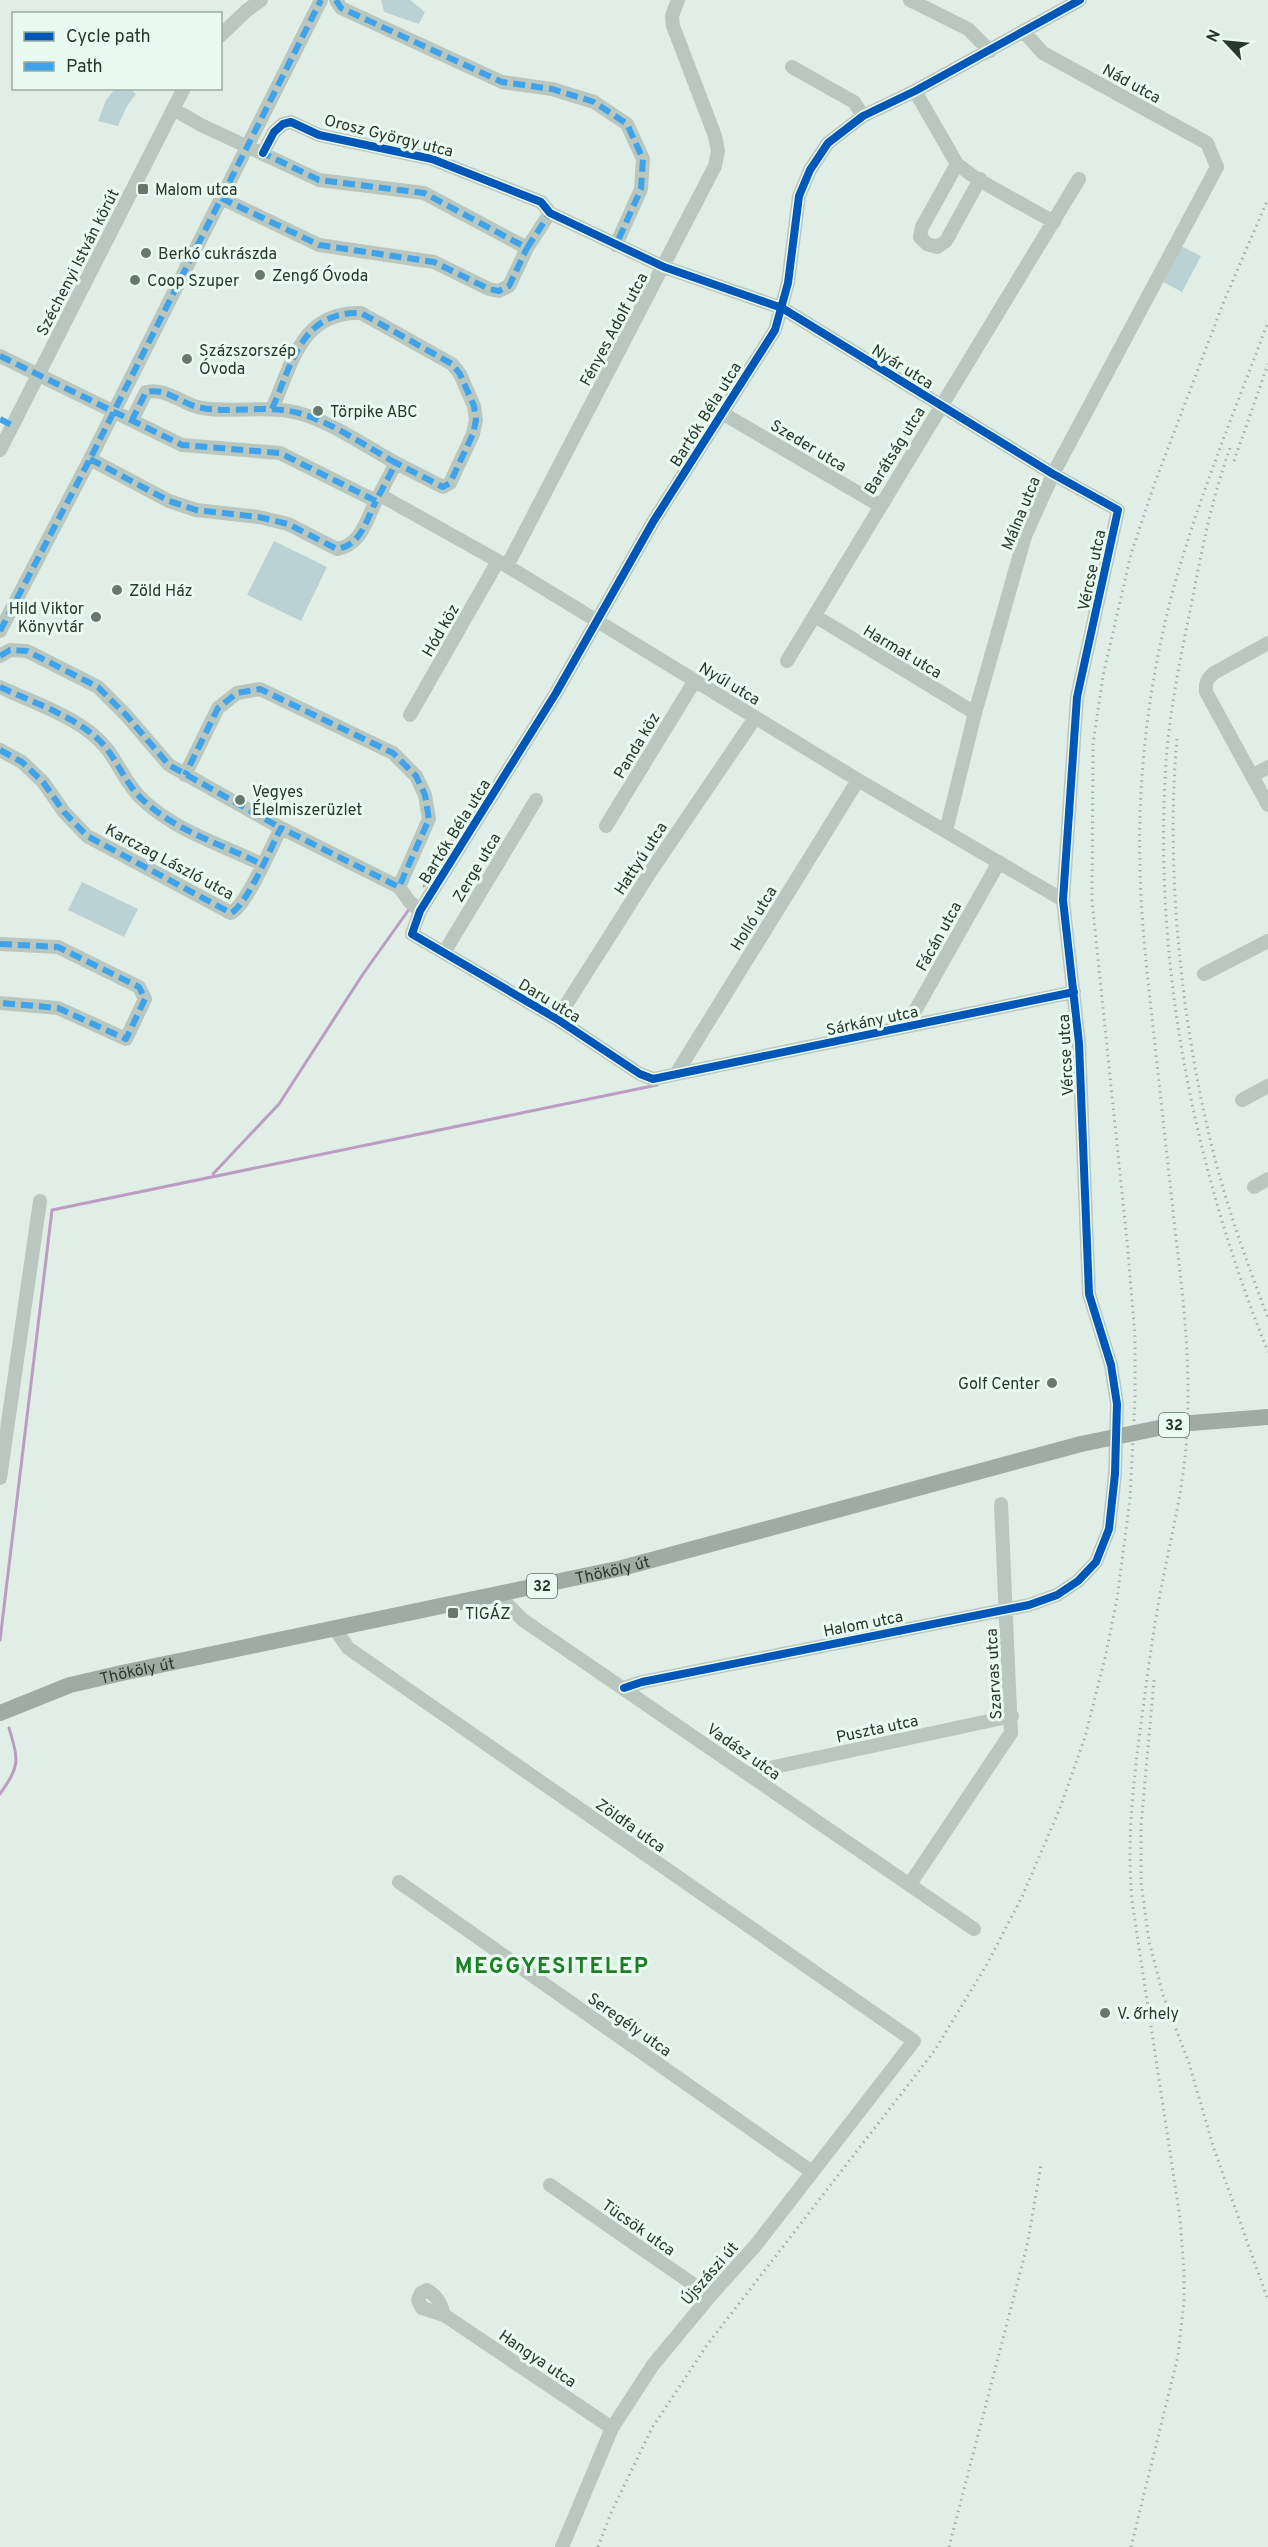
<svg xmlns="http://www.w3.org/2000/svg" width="1268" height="2547" viewBox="0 0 1268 2547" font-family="Overpass,sans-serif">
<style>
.green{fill:#bad2d3}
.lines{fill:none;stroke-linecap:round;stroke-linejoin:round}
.stream{stroke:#bc9dc2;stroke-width:3}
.minor{stroke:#bac7be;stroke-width:14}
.major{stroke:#9faca3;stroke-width:16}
.rail{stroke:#a4afa8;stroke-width:3;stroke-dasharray:1.5 4.5;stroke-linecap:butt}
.major-bridge{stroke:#9faca3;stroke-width:16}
.quiet{stroke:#3ea3eb;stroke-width:6;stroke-dasharray:12 6;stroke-linecap:butt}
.cycleway-casing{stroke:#e9faf0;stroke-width:11}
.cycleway{stroke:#0057b8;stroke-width:8}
.poi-dot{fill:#69786c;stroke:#e9faf0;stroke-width:2}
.labels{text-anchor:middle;stroke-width:6;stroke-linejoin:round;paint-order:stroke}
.shield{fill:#e9faf0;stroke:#627266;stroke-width:1.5}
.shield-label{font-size:15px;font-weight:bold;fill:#28382b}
.street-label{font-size:16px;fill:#28382b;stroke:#e9faf0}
.poi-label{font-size:16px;fill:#28382b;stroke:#e9faf0;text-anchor:start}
.district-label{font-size:22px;font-weight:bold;letter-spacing:1.5px;fill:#1c7f26;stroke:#e9faf0}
</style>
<rect width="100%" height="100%" fill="#e1eee6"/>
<!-- green -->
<path class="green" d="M 381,0 L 410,0 L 425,12 L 419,24 L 384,12 Z
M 115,89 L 130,89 L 136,94 L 127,106 L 118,126 L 98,121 L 106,100 Z
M 1181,246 L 1201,256 L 1182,292 L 1163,282 Z
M 274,541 L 327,567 L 301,621 L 247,595 Z
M 82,882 L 138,909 L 124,937 L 68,910 Z"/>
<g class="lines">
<!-- stream -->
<path class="stream" d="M 424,886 L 476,803
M 213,1174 L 279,1104 L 363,974 L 410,908
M 0,1640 L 52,1210 L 657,1085
M 0,1794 C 20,1765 19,1762 9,1728"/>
<!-- minor -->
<path class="minor" d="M 336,0 L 341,8 L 502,82 L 552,89 L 594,102 L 627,124 L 643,159 L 641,189 L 616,245
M 910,0 L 968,29 L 990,51
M 220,36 L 246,11 L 261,0
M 792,67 L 854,102 L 863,116
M 915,91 L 957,164 L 977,179 L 1054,222
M 173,109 L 201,125 L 319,180 L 424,193 L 527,248 L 550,213
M 263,153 L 274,132 L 283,124 L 291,122 L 319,135 L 432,159 L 541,202 L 550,213 L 664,267 L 782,308 L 1053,474 L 1118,510 L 1077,697 L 1063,900 L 1079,1043 L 1089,1294 L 1111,1365 L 1117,1404 L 1115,1474 L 1109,1529 L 1096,1562 L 1078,1581 L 1057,1595 L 1029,1605 L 642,1682 L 624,1688
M 957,164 L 922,227 L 920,237 L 927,244 L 937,247 L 946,241 L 980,179
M 221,198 L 319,245 L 434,262 L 489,289 L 499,291 L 509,286 L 527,248
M 0,356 L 182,445 L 280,453 L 376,501 L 396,463 C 365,446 323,416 289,411 C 261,406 231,413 202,408 C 182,405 167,387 146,392 L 132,420
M 272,409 C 292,364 301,311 361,313 L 452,364 L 460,374 L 474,406 L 476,420 L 473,434 L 450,483 L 443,487 L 396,463
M 722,413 L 879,505
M 0,450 L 184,88
M 90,459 L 169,501 L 196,510 L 259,517 L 288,524 L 337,549 C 361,545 366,521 376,501
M 380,495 L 507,566 L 858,780 L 1063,900
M 507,566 L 715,166 L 718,151 L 715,136 L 673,26 L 672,16 L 678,0
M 815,616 L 975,713
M 0,631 L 90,459 L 321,0
M 1268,643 L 1214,673 C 1207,679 1205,683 1206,692 L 1268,805
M 0,656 L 10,650 L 27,651 L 98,687 L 126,715 L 169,765 L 281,828
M 787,661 L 1079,179
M 0,687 C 34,703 84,719 107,749 C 120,766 127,786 144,801 C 176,831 223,845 261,864
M 410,715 L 498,561
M 0,750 L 22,762 L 43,782 L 64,812 L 87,836 L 231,913 C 247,905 271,847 281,828 L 399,887 L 409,901 L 420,911
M 185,775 L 218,708 L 237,693 L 260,689 L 393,753 L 416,776 L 425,795 L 429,819 L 399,887
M 1252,776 L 1268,767
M 606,826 L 694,682
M 946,831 L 975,713 L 1025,536 L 1053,474 L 1217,167 L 1207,143 L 1043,53 L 1024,32
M 0,944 L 58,947 L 139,987 L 145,999 L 126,1039 L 58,1008 L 0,1003
M 445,951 L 536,800
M 1204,974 L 1268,941
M 1074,992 L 653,1079 L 640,1074 L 557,1019 L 412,934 L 420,911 L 556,693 L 653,522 L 775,330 L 788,283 L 799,196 L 810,170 L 828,143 L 863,116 L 915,91 L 1080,0
M 557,1019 L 651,871 L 755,718
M 906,1027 L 999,862
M 676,1074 L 858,780
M 1242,1100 L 1268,1086
M 1254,1187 L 1268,1179
M 0,1478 L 40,1201
M 498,1595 L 523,1620 L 974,1929
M 335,1629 L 348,1648 L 914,2041 L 755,2246 L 710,2296 L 653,2365 L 612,2428 L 562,2547
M 750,1775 L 760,1770 L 1012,1716
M 399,1882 L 812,2172
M 910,1884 L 1011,1733 L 1001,1504
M 550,2185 L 710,2296
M 444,2315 C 441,2303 437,2296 427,2290 L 421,2293 L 418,2300 L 422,2308 L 444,2315 L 612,2428"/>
<!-- major -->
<path class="major" id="s1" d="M 0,1713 L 70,1685 L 122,1673 L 622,1568 L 1081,1444"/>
<!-- rail -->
<path class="rail" d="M 1230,448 C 1212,498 1202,549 1192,601 C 1181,654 1170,708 1166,762 C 1153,964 1193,1165 1268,1352
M 1234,461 L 1268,364
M 1177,739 C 1165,871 1182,1031 1215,1159 C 1229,1213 1248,1265 1268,1318
M 1154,1680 L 1141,1826 L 1141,1882 L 1149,1941 L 1163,1995 L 1189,2063 L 1213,2146 L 1268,2300
M 598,2547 L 611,2513 L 652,2428 L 707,2345 L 935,2050 L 987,1964 L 1022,1897 L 1060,1808 L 1085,1737 L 1105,1658 L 1117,1599 L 1130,1499 L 1135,1398 L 1135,1337 L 1128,1251 L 1092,901 L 1093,744 L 1103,676 L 1131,554 L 1154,485 L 1224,301 L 1268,199
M 949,2547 L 1027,2246 L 1041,2165
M 1131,2547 L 1178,2356 L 1184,2301 L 1184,2273 L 1180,2218 L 1132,1901 C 1126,1833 1135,1768 1144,1701 C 1149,1663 1154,1626 1161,1589 C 1171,1536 1185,1484 1187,1430 C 1191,1362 1183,1296 1175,1229 C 1168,1165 1161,1101 1154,1036 C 1148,980 1141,924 1140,868 C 1137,761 1153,651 1185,549 C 1209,472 1240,397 1268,322"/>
<!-- major-bridge -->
<path class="major-bridge" d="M 1081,1444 L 1178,1424 L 1268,1417"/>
<!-- quiet -->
<path class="quiet" d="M 336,0 L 341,8 L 502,82 L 552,89 L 594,102 L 627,124 L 643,159 L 641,189 L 616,245
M 265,150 L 263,153 L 319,180 L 424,193 L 527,248 L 550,213
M 221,198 L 319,245 L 434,262 L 489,289 L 499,291 L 509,286 L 527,248
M 0,356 L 182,445 L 280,453 L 376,501 L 396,463 C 365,446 323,416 289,411 C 261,406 231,413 202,408 C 182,405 167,387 146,392 L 132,420
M 272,409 C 292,364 301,311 361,313 L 452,364 L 460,374 L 474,406 L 476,420 L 473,434 L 450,483 L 443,487 L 396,463
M 0,419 L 13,426
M 90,459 L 169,501 L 196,510 L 259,517 L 288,524 L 337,549 C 361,545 366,521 376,501
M 0,631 L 90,459 L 321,0
M 0,656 L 10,650 L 27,651 L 98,687 L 126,715 L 169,765 L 281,828
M 0,687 C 34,703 84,719 107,749 C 120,766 127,786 144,801 C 176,831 223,845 261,864
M 0,750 L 22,762 L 43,782 L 64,812 L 87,836 L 231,913 C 247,905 271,847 281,828 L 399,887 L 429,819 L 425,795 L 416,776 L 393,753 L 260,689 L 237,693 L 218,708 L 185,775
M 0,944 L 58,947 L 139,987 L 145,999 L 126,1039 L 58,1008 L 0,1003"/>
<defs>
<path id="cycleway" d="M 263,153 L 274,132 L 283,124 L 291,122 L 319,135 L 432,159 L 541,202 L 550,213 L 664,267 L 782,308 L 1053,474 L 1118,510 L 1077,697 L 1063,900 L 1079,1043 L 1089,1294 L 1111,1365 L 1117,1404 L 1115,1474 L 1109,1529 L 1096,1562 L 1078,1581 L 1057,1595 L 1029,1605 L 642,1682 L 624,1688
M 1074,992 L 653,1079 L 640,1074 L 557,1019 L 412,934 L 420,911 L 556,693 L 653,522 L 775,330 L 788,283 L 799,196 L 810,170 L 828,143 L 863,116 L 915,91 L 1080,0"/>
</defs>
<!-- cycleway casing -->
<use href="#cycleway" class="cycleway-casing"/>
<!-- cycleway -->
<use href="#cycleway" class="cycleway"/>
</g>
<!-- markers -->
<g class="poi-dot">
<rect x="137" y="183" width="12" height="12" rx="3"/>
<circle cx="146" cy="253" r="6"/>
<circle cx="260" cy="275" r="6"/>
<circle cx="135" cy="280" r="6"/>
<circle cx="187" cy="359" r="6"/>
<circle cx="318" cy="411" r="6"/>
<circle cx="117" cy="590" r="6"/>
<circle cx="96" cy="617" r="6"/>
<circle cx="240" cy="800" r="6"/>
<circle cx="1052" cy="1383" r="6"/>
<rect x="447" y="1607" width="12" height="12" rx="3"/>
<circle cx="1105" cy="2013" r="6"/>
</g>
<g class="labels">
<!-- shield labels -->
<g class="shield">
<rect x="1159" y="1413" width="30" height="24" rx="4.5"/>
<rect x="527" y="1574" width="30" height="24" rx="4.5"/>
</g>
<g class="shield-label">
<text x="1174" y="1430">32</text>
<text x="542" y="1591">32</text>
</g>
<!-- street labels -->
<g class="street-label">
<text transform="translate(1132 83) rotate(29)" y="6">Nád utca</text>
<text transform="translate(389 135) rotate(14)" y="6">Orosz György utca</text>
<text transform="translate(77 262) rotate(-63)" y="6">Széchenyi István körút</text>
<text transform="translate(613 329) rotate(-62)" y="6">Fényes Adolf utca</text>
<text transform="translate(903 366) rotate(32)" y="6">Nyár utca</text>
<text transform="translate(705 414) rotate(-58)" y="6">Bartók Béla utca</text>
<text transform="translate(809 445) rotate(31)" y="6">Szeder utca</text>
<text transform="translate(894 450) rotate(-58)" y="6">Barátság utca</text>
<text transform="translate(1020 513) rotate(-68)" y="6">Málna utca</text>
<text transform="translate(1091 570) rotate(-78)" y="6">Vércse utca</text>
<text transform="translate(440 630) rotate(-60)" y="6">Hód köz</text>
<text transform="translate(903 651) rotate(31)" y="6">Harmat utca</text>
<text transform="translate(730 683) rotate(31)" y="6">Nyúl utca</text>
<text transform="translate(636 745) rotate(-59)" y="6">Panda köz</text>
<text transform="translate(454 831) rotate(-58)" y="6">Bartók Béla utca</text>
<text transform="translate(640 858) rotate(-57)" y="6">Hattyú utca</text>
<text transform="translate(170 861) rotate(28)" y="6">Karczag László utca</text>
<text transform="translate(476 867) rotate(-59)" y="6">Zerge utca</text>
<text transform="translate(753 918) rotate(-58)" y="6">Holló utca</text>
<text transform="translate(938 936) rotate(-61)" y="6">Fácán utca</text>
<text transform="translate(550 1000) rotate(31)" y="6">Daru utca</text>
<text transform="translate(872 1020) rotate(-12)" y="6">Sárkány utca</text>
<text transform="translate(1065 1055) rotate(-93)" y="6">Vércse utca</text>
<text dy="6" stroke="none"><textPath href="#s1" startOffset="630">Thököly út</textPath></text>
<text transform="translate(863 1623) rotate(-11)" y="6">Halom utca</text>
<text dy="6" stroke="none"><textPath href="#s1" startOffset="144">Thököly út</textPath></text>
<text transform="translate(993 1674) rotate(-93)" y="6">Szarvas utca</text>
<text transform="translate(877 1728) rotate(-12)" y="6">Puszta utca</text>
<text transform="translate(744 1751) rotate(35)" y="6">Vadász utca</text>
<text transform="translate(631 1825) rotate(35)" y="6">Zöldfa utca</text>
<text transform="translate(630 2024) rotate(35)" y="6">Seregély utca</text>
<text transform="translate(639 2227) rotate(35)" y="6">Tücsök utca</text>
<text transform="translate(709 2273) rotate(-49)" y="6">Újszászi út</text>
<text transform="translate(538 2358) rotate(34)" y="6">Hangya utca</text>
</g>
<!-- poi labels -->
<g class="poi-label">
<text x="155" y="195">Malom utca</text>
<text x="158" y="259">Berkó cukrászda</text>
<text x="272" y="281">Zengő Óvoda</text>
<text x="147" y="286">Coop Szuper</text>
<text x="199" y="356">Százszorszép<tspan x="199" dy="18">Óvoda</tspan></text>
<text x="330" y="417">Törpike ABC</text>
<text x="129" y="596">Zöld Ház</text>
<text x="84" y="614" text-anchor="end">Hild Viktor<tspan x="84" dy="18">Könyvtár</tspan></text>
<text x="252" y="797">Vegyes<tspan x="252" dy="18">Élelmiszerüzlet</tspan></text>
<text x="1040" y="1389" text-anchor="end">Golf Center</text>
<text x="465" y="1619">TIGÁZ</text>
<text x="1117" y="2019">V. őrhely</text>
</g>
<!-- district labels -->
<g class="district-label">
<text x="552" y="1973">MEGGYESITELEP</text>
</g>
</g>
<!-- legend -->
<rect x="12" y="12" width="210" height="78" fill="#e9faf0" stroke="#9caca1" stroke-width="1.5"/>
<rect x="24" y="32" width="30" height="9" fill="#0057b8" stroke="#9caca1" stroke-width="1.5"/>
<text x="66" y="42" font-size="18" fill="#28382b">Cycle path</text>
<rect x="24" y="62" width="30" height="9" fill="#3ea3eb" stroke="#9caca1" stroke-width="1.5"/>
<text x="66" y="72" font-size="18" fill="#28382b">Path</text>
<!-- north arrow -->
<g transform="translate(1226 42) rotate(296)" stroke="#e9faf0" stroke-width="4.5" paint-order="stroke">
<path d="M0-4.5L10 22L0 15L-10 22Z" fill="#28382b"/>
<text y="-9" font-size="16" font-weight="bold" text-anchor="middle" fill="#28382b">N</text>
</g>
</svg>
